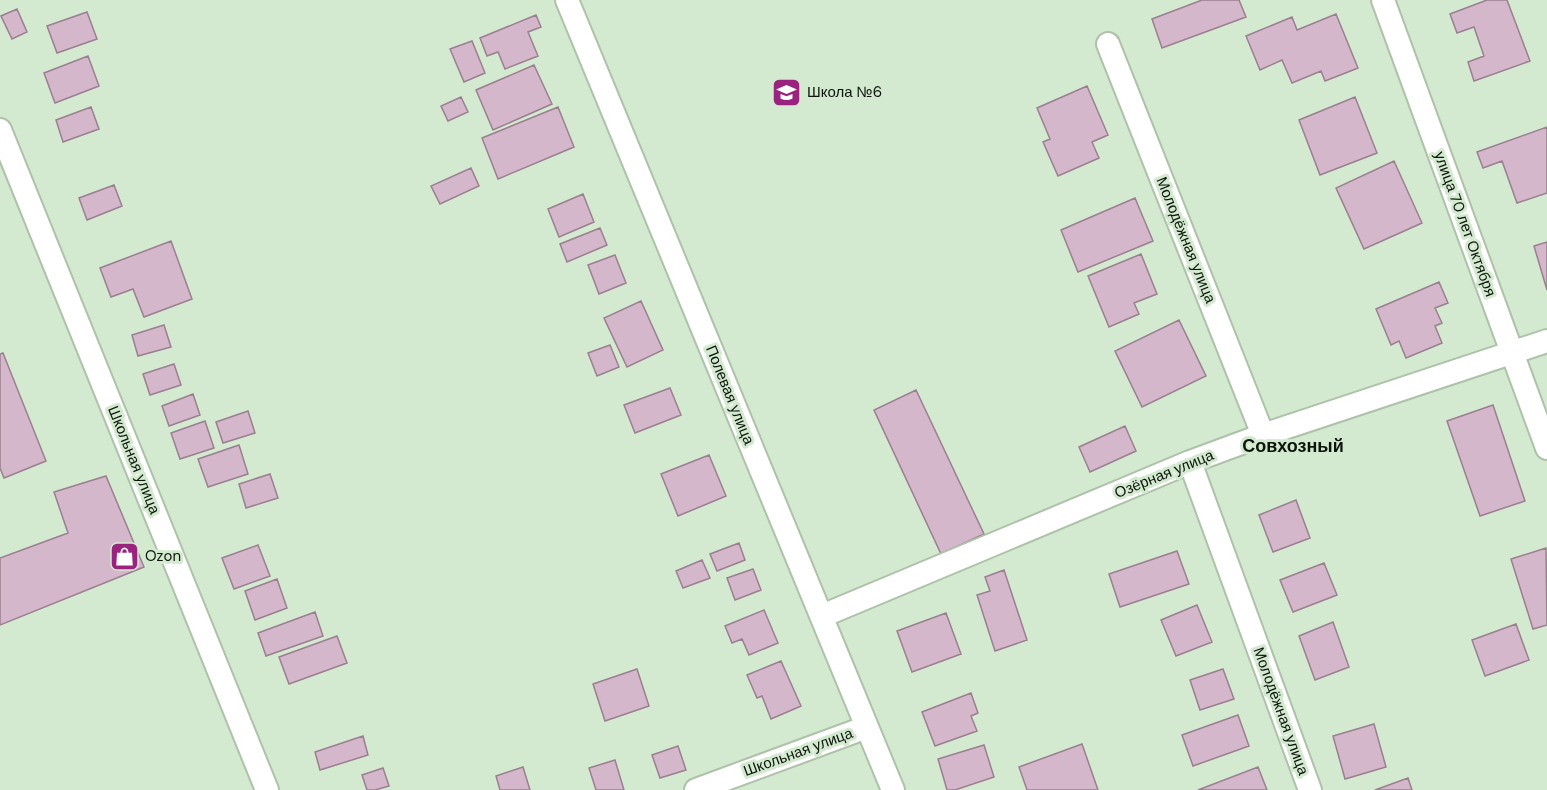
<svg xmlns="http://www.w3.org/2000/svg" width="1547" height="790" viewBox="0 0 1547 790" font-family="'DM Sans',sans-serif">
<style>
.building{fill:#d4b7ca;stroke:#9a7f90;stroke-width:1.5}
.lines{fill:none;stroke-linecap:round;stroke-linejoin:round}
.minor-casing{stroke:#adc2a9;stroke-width:26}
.minor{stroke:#fff;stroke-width:22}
.labels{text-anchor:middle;stroke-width:6;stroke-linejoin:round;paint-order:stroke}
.poi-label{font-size:15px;fill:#0d150c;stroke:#d4ead0;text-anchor:start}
.street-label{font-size:15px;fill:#0d150c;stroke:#d4ead0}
.quarter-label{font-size:18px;font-weight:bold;fill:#0d150c;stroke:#d4ead0}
</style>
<rect width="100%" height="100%" fill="#d4ead0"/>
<!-- building -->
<path class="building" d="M 1202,0 L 1239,0 L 1246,17 L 1162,48 L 1152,19 Z
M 1487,0 L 1507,0 L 1530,61 L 1474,81 L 1468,62 L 1484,56 L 1474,27 L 1457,33 L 1450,14 Z
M 17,9 L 27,32 L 12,39 L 1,16 Z
M 87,12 L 97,39 L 57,53 L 47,26 Z
M 1336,14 L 1358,68 L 1325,81 L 1321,71 L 1292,83 L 1282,60 L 1260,70 L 1246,36 L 1292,17 L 1297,30 Z
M 536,15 L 541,27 L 528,32 L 538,56 L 505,69 L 498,52 L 487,56 L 480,38 Z
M 472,41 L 485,73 L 464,82 L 450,49 Z
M 88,56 L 99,86 L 55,103 L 44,73 Z
M 534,65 L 552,104 L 493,130 L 476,90 Z
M 1087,86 L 1108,135 L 1092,142 L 1099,158 L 1058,176 L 1043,142 L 1050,139 L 1037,108 Z
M 461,97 L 468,112 L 448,121 L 441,106 Z
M 1355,97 L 1377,153 L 1320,175 L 1299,120 Z
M 91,107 L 99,129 L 63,142 L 56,120 Z
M 558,107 L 574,147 L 498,179 L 482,138 Z
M 1547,127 L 1547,193 L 1517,203 L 1502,161 L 1483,168 L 1477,152 Z
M 1394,161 L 1422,223 L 1364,249 L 1336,188 Z
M 471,168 L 479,186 L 440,204 L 431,186 Z
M 114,185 L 122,206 L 87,220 L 79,198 Z
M 583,194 L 594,222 L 559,237 L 548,209 Z
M 1135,198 L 1153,241 L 1078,272 L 1061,230 Z
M 600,228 L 607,245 L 567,262 L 560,244 Z
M 171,241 L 192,299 L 144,317 L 133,289 L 111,297 L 100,268 Z
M 1547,242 L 1547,290 L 1534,246 Z
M 1141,254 L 1157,294 L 1134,303 L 1139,314 L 1109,327 L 1088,276 Z
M 615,255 L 626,283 L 599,294 L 588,265 Z
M 1439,282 L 1448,303 L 1435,308 L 1442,323 L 1435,326 L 1442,343 L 1406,358 L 1399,341 L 1391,345 L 1376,309 Z
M 641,301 L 663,350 L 627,367 L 604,318 Z
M 1179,320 L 1206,376 L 1142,407 L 1115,351 Z
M 164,325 L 171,347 L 138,356 L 132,335 Z
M 610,345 L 619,367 L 597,376 L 588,353 Z
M 3,353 L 46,461 L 4,478 L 0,468 L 0,354 Z
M 174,364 L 181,385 L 150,395 L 143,374 Z
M 670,388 L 681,415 L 635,433 L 624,405 Z
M 916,390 L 984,534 L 941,554 L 874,410 Z
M 193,394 L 200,415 L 169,426 L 162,406 Z
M 1493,405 L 1525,501 L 1480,516 L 1447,421 Z
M 248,411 L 255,433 L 223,443 L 216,422 Z
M 205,421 L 214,448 L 180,459 L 171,433 Z
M 1125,426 L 1136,451 L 1090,472 L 1079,447 Z
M 239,445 L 248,474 L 208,487 L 198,459 Z
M 709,455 L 726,496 L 678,516 L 661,474 Z
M 270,474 L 278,498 L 246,508 L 239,484 Z
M 106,476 L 144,567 L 0,625 L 0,558 L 68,533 L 54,492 Z
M 1296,500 L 1310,538 L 1273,552 L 1259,515 Z
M 739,543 L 745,560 L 717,571 L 710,554 Z
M 258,545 L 270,576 L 234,589 L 222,558 Z
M 1546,548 L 1547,625 L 1533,629 L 1511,559 Z
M 1177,551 L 1189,584 L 1120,607 L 1109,574 Z
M 702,560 L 710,578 L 683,588 L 676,571 Z
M 1324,563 L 1337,595 L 1293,612 L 1280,580 Z
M 753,569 L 761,590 L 735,600 L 727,578 Z
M 1004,570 L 1027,640 L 995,651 L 977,595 L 990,591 L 985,577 Z
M 277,579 L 287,608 L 255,620 L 245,591 Z
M 1197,605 L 1212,642 L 1176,656 L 1161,620 Z
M 764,610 L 778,643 L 749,655 L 742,639 L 732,643 L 725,626 Z
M 315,612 L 323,636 L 266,656 L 258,633 Z
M 946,613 L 961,654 L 912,672 L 897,631 Z
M 1333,622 L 1349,667 L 1315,680 L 1299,636 Z
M 1516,624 L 1529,660 L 1485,676 L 1472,640 Z
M 337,636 L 347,663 L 289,684 L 279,657 Z
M 781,661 L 801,706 L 771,719 L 762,696 L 757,698 L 747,675 Z
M 637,669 L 649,706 L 605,721 L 593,684 Z
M 1223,669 L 1234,699 L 1200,710 L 1190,680 Z
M 971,693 L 978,713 L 971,716 L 977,731 L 935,746 L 922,712 Z
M 1238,715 L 1249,746 L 1193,766 L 1182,735 Z
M 1374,724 L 1386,767 L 1345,779 L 1333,736 Z
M 363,736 L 368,755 L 320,770 L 315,752 Z
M 1082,744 L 1098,790 L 1027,790 L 1019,767 Z
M 984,745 L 994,777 L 955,790 L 947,790 L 938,759 Z
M 678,746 L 686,770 L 660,778 L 652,755 Z
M 615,760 L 624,790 L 596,790 L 589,768 Z
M 523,767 L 530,790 L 500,790 L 496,776 Z
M 1258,767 L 1267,790 L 1198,790 Z
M 383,768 L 389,786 L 375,790 L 367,790 L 362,775 Z
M 1408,778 L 1412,790 L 1375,790 Z"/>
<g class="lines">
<defs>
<path id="minor" d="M 567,0 L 893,790
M 1383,0 L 1547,448
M 1108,44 L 1263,435
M 0,130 L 267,790
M 1190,462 L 1310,790
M 822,616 L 1190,462 L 1263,435 L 1547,341
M 696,790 L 867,727"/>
</defs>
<!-- minor casing -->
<use href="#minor" class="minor-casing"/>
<!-- minor -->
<use href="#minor" class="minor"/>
</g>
<!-- icons -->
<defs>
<symbol id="school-square" viewBox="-11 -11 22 22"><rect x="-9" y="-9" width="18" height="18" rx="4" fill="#99237e" stroke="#d4ead0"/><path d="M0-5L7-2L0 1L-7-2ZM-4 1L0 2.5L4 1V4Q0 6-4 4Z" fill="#fff"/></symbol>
<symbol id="shop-square" viewBox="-11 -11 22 22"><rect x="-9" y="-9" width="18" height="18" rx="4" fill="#99237e" stroke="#d4ead0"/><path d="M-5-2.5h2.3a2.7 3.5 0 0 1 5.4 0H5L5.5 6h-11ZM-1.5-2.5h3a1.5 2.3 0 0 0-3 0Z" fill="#fff"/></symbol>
</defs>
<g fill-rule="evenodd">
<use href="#school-square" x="770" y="76" width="33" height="33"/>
<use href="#shop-square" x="108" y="540" width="33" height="33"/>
</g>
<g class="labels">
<!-- poi labels -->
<g class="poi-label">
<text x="807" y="97">Школа №6</text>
<text x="145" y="561">Ozon</text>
</g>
<!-- street labels -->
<g class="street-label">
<text transform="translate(1465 224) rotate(70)" y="5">улица 70 лет Октября</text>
<text transform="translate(1186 240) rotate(68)" y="5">Молодёжная улица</text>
<text transform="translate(730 395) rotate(68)" y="5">Полевая улица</text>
<text transform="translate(134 460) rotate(68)" y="5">Школьная улица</text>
<text transform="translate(1164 474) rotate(-22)" y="5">Озёрная улица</text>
<text transform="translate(1281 711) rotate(70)" y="5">Молодёжная улица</text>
<text transform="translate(798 752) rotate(-20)" y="5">Школьная улица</text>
</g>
<!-- quarter labels -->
<g class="quarter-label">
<text x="1293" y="452">Совхозный</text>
</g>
</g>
</svg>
